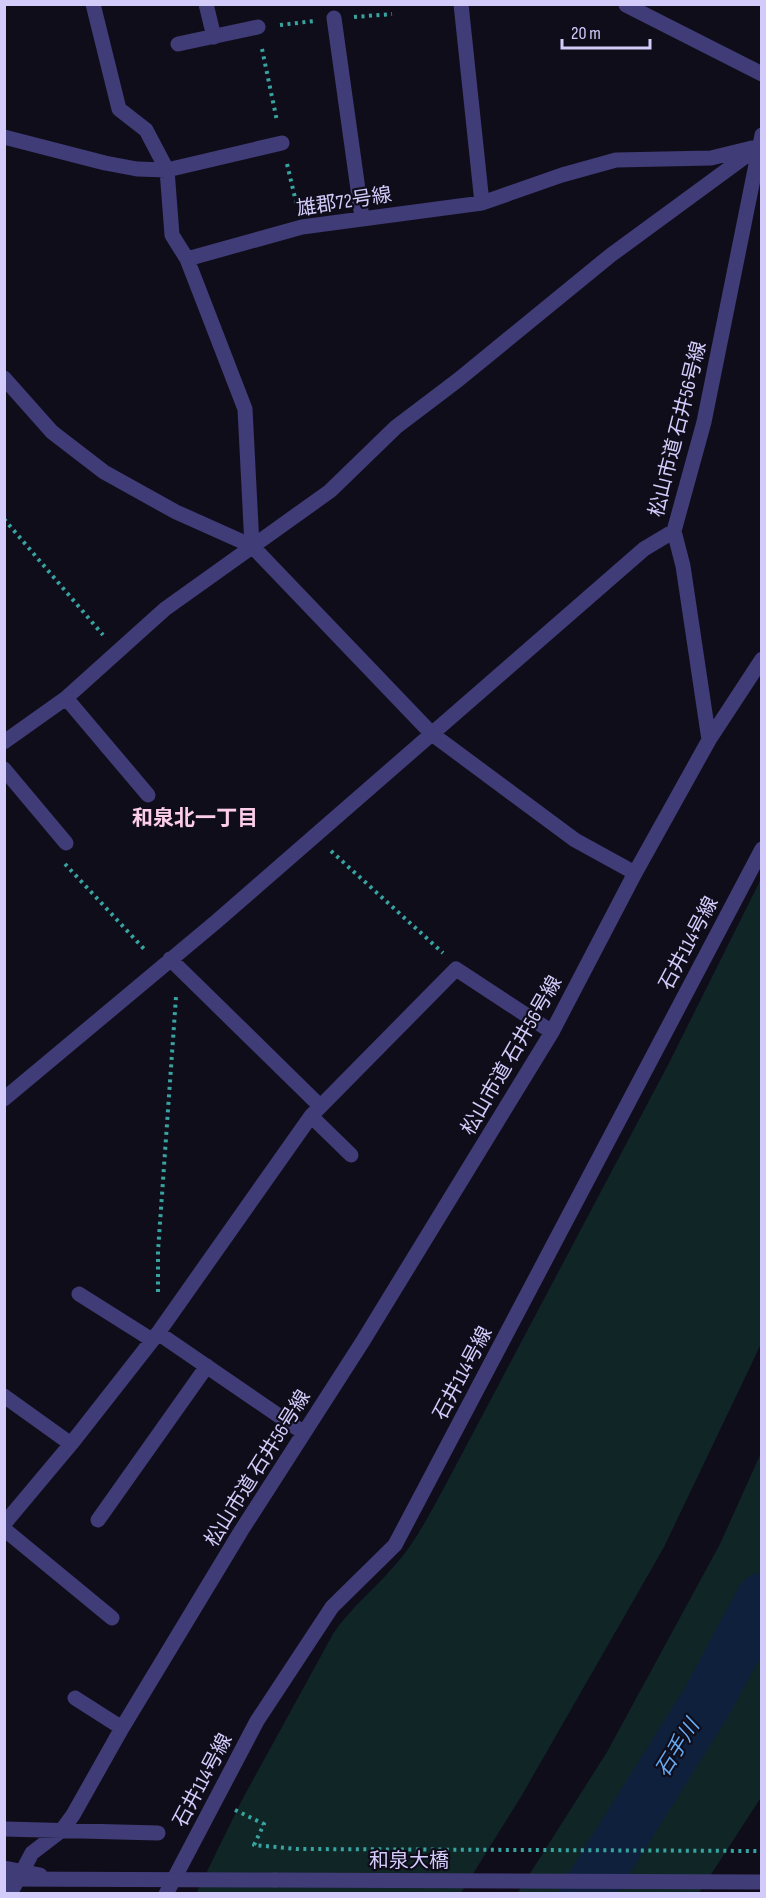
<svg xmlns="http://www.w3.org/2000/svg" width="766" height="1898" viewBox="0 0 766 1898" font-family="'Sofia Sans Condensed','Noto Sans JP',sans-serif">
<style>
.green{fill:#102525}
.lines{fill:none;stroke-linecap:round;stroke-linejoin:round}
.river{stroke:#0f203d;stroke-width:52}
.path{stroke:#37a4a1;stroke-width:4;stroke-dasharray:3 4.5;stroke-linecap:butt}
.minor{stroke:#403c77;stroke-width:15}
.tertiary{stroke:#403c77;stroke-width:15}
.minor-bridge{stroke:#403c77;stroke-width:15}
.tertiary-bridge{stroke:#403c77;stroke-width:15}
.labels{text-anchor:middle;stroke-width:4.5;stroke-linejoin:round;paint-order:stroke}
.street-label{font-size:20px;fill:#d3ccfb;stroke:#100d1b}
.neighbourhood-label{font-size:21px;font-weight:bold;fill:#fbcde9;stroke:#100d1b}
.water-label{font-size:21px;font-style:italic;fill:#63aaf2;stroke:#100d1b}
</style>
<rect width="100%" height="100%" fill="#100d1b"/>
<!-- green -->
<path class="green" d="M 761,879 L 761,1344 L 664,1547 L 522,1795 L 461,1893 L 196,1894 L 242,1800 L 333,1634 C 350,1608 375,1589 395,1565 C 416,1542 430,1513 445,1486 L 669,1063 Z
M 761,1453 L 762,1796 L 758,1802 L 699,1893 L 517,1894 L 607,1752 L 720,1544 Z"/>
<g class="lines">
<!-- river -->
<path class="river" d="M 586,1894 L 706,1703 L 762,1599"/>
<!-- path -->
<path class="path" d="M 354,17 L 392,14
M 280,25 L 314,21
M 262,49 L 277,121
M 287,164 L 297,206
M 4,519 L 103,635
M 331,851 L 443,953
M 65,864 L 146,951
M 158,1292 L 158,1251 L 176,997
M 235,1810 L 264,1824 L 254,1845 L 297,1849 L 762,1851"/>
<!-- minor -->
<path class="minor" d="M 93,4 L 119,109 L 146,130 L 167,170 L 282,143
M 206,4 L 214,37
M 461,4 L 482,203
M 626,5 L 762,74
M 334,18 L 362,218
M 178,44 L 258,27
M 4,137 L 105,163 L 137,169 L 167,170 L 172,235 L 187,259 L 302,227 L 482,203 L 562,175 L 616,160 L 711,158 L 752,148
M 187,259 L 245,409 L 252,546
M 4,378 L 52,432 L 104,472 L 176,512 L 252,546 L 432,734 L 575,840 L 635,873
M 66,698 L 148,795
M 709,740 L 762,659
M 4,742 L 66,698 L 165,609 L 330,491 L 396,427 L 458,380 L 611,255 L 761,145
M 4,769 L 66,843
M 170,959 L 320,1106
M 4,1099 L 217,921 L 644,549 L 674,531
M 311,1116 L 351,1155
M 79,1294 L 152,1340
M 158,1333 L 304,1433
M 4,1396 L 71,1444
M 98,1520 L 207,1366
M 4,1524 L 71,1444 L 158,1333 L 311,1116 L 456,969 L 552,1032
M 4,1529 L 112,1618
M 75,1698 L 122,1728
M 4,1829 L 158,1833
M 10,1894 L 32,1853 L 62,1830 L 73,1815 L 122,1728 L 241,1531 L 363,1341 L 552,1032 L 635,873 L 709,740 L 683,566 L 674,531 L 704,422 L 762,135"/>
<!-- tertiary -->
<path class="tertiary" d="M 275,1880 L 762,1882
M 166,1894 L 257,1721 L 332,1607 L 395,1545 L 762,849"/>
<!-- minor-bridge -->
<path class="minor-bridge" d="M 4,1868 L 40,1875"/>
<!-- tertiary-bridge -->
<path class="tertiary-bridge" d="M 4,1879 L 275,1880"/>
</g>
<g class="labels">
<!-- street labels -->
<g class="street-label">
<text transform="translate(344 201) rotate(-9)" y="7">雄郡72号線</text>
<text transform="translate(677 429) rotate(-76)" y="7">松山市道 石井56号線</text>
<text transform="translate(688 943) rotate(-62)" y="7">石井114号線</text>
<text transform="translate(511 1055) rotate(-60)" y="7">松山市道 石井56号線</text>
<text transform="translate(462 1373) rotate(-62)" y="7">石井114号線</text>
<text transform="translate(257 1468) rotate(-58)" y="7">松山市道 石井56号線</text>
<text transform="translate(202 1780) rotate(-62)" y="7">石井114号線</text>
<text x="409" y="1867">和泉大橋</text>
</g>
<!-- neighbourhood labels -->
<g class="neighbourhood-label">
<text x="195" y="825">和泉北一丁目</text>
</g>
<!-- water labels -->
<g class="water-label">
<text transform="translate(677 1748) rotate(-58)" y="7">石手川</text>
</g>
</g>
<!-- border -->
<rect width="766" height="1898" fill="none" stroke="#d3ccfb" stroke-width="12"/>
<!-- scale -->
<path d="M562 39v9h88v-9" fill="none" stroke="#d3ccfb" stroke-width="3"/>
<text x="571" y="39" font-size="18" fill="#d3ccfb" stroke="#100d1b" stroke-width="4.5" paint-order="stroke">20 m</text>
</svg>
